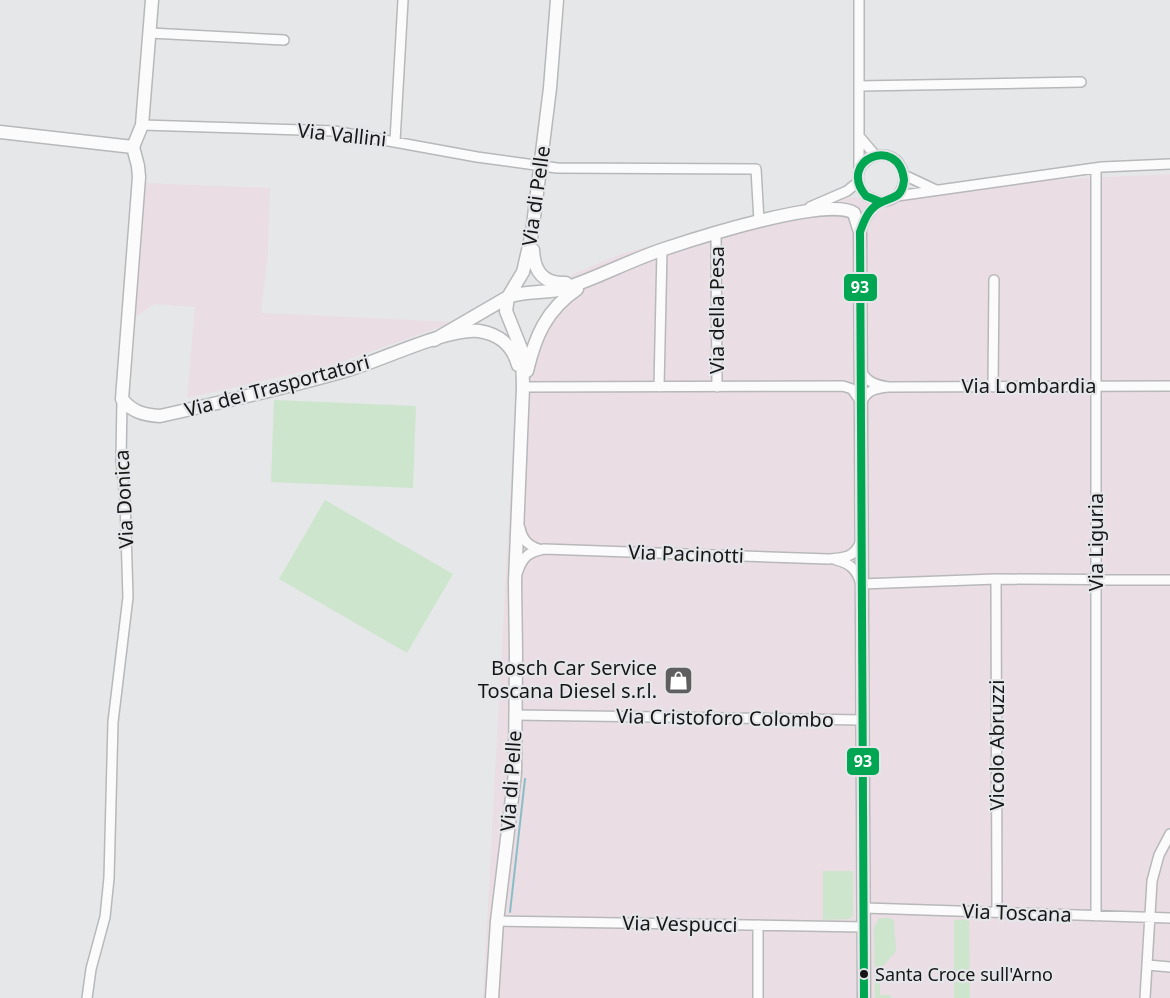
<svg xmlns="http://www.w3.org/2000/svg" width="1170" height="998" viewBox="0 0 1170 998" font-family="'Noto Sans',sans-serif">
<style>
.industrial{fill:#eadde3}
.green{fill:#cde5cd}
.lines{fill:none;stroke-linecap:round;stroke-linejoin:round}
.stream{stroke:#89bdc6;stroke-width:2}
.street-casing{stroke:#b7b8b9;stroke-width:12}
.secondary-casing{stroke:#b7b8b9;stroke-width:15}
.street{stroke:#fbfbfc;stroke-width:9}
.secondary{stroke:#fbfbfc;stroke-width:12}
.bus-1-casing{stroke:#e5e6e9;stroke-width:12}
.bus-1{stroke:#00a651;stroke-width:8}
.bus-dot{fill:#161617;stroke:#e5e6e9;stroke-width:2}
.labels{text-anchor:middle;stroke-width:4.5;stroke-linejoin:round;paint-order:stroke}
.bus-label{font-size:18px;fill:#161617;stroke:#e5e6e9;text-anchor:start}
.street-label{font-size:20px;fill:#161617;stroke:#e5e6e9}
.poi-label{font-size:20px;fill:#161617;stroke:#e5e6e9;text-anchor:end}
.line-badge{stroke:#e5e6e9;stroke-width:2}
.badge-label{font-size:16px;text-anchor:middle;font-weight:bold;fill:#fff}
</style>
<rect width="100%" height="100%" fill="#e6e7e8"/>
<!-- industrial -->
<path class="industrial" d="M 1170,174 L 1170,998 L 483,998 L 517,370 L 573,274 L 621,254 L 812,201 L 1045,180 Z
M 145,183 L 270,188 L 268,253 L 261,313 L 454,322 L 333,365 L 187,398 L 195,307 L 155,304 L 135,317 Z"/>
<!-- green -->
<path class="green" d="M 274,400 L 416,406 L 413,488 L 271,482 Z
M 325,500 L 453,574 L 407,653 L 279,579 Z
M 823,871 L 853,871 L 853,915 L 850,919 L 823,920 Z
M 879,918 L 891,918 L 894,921 L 896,951 L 880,970 L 880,995 L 891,995 L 891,998 L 875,998 L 874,928 Z
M 969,919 L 970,998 L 954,998 L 954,920 Z"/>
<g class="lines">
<!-- stream -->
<path class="stream" d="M 510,912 L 525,779"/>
<defs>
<path id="street" d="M 150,33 L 284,40
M 859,86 L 1081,82
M 142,125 L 334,131 L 477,157 L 557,168 L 756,169 L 759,221
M 859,136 L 875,155
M 395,141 L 403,0
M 1096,168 L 1096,916
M 859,169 L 859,0
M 904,175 L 936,190
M 897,196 L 1102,167 L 1170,164
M 810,207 L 847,191 L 858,182
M 860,232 C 864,221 868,211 877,204 C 881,201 885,202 890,200 C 902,195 907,181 902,169 C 889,138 839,164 866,196 L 881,202
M 716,233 L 717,387
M 861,369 C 865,382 876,385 888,387 C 877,388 866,390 862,402
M 523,387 L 843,386 L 852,389 L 861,402
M 659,387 L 662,250
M 888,387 L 1170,386
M 993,387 L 994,280
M 520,528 C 522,539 528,546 539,549
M 836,560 C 850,563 857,570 861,584 L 996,579 L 1170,580
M 518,571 C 523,556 529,552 544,549 L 828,559 C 843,558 854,558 860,543
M 996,579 L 997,912
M 515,715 L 863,720
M 865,908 L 1170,918
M 497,921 L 864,927
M 1148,965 L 1170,967
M 87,998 L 91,969 L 105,917 L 109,878 L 113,722 L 128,597 L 125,500 L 121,460 L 122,399
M 758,998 L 758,925
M 1145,998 L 1152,881 L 1159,855 L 1170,834"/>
<path id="secondary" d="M 152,0 L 142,125 L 133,147 L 138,166 L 139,177 L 122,399 C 132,412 144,415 160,416 C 223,402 286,388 348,370 C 380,361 449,327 479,331 C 499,334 513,346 518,365
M 0,132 L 133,147
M 533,250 C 534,271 543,284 566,283
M 434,340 L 508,297 C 527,290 548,294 566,288 C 599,277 631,260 664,249 C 697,238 827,196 854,213 L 860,232 L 864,998
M 527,371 C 535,337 546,310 577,289
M 492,998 L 497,921 L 515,773 L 516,654 L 515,582 L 523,387 L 522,351 L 506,311 L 508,297 L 523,272 L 532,233 L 550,88 L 557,0"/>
</defs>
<!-- street casing -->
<use href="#street" class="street-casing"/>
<!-- secondary casing -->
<use href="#secondary" class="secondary-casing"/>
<!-- street -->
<use href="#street" class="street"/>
<!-- secondary -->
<use href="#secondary" class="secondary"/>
<defs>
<path id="bus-1" d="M 864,998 L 860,232 C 864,221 868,210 878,204 C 891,196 902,200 904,180 C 899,134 836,160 866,196 L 881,202"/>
</defs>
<!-- bus-1 casing -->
<use href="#bus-1" class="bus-1-casing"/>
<!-- bus-1 -->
<use href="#bus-1" class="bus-1"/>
</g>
<!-- icons -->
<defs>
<symbol id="shop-square" viewBox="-11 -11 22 22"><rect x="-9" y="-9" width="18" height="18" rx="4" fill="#5f5f60" stroke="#e5e6e9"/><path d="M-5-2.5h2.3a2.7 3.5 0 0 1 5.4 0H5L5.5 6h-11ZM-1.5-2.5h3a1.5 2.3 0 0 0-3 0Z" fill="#fff"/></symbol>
</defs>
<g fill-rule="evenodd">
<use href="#shop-square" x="662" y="664" width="33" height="33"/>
</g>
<!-- markers -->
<circle class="bus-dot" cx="864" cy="974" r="5"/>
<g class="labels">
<!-- bus labels -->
<g class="bus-label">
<text x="875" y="981">Santa Croce sull'Arno</text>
</g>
<!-- street labels -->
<g class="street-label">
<text transform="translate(342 135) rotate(6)" y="7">Via Vallini</text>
<text transform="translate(536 196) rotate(-82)" y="7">Via di Pelle</text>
<text transform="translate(717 310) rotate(-90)" y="7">Via della Pesa</text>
<text transform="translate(277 386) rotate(-15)" y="7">Via dei Trasportatori</text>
<text x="1029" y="393">Via Lombardia</text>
<text transform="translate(124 499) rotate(-93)" y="7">Via Donica</text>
<text transform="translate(1096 542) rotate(-90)" y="7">Via Liguria</text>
<text transform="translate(686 554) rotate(2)" y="7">Via Pacinotti</text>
<text transform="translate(725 718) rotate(1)" y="7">Via Cristoforo Colombo</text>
<text transform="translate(997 745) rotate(-90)" y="7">Vicolo Abruzzi</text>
<text transform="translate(511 781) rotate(-86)" y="7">Via di Pelle</text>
<text transform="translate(1017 913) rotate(2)" y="7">Via Toscana</text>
<text transform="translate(680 924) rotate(1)" y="7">Via Vespucci</text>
</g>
<!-- poi labels -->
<g class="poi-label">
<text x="657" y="675">Bosch Car Service<tspan x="657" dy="23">Toscana Diesel s.r.l.</tspan></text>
</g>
</g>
<g class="line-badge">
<rect x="843" y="273" width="35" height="29" rx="6" fill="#00a651"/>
<rect x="846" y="747" width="34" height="29" rx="6" fill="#00a651"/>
</g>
<g class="badge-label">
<text x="860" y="293">93</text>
<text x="863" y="767">93</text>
</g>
</svg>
